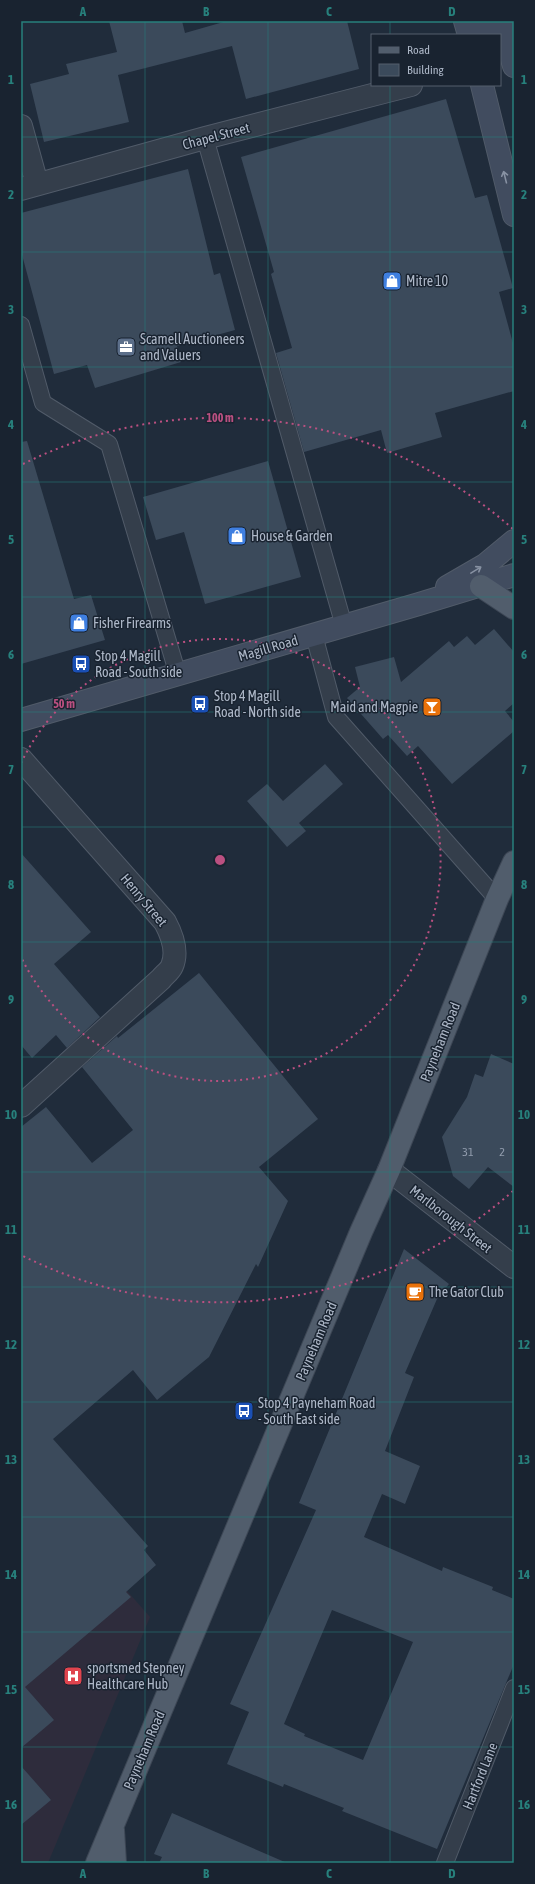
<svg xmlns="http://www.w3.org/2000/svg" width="535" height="1884" viewBox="0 0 535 1884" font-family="'Asap Condensed',sans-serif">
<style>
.medical{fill:#2e2c3c}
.building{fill:#3b4a5b;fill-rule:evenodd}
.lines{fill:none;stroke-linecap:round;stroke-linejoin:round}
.service-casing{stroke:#515b69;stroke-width:18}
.minor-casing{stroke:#515b69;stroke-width:24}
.secondary-casing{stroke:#515b69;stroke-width:24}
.primary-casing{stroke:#3d4755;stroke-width:24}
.service{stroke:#343e4b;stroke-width:16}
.minor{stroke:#343e4b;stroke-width:22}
.secondary{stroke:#414c5f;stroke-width:22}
.primary{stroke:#515d6c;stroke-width:22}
.oneway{stroke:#8892a3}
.grid{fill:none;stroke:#27807c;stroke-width:1;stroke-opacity:0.55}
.ring{fill:none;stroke:#bb5081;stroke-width:2;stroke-dasharray:2 4}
.labels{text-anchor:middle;stroke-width:3;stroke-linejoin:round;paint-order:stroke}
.number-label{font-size:12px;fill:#919cad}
.street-label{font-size:14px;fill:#aeb8c8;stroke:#192330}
.poi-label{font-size:14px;fill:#aeb8c8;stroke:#192330;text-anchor:start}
.centre{fill:#bb5081;stroke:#192330;stroke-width:2}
.ring-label{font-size:12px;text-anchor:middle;font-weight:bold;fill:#bb5081;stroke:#192330;stroke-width:3;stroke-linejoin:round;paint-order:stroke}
.neatline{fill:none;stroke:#27807c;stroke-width:1.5}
.grid-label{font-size:13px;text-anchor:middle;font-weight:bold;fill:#27807c}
</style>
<rect width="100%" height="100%" fill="#202c3b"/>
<!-- medical -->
<path class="medical" d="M 21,1470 L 150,1617 L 48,1863 L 21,1863 Z"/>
<!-- building -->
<path class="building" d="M 109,21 L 182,21 L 185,33 L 227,21 L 347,21 L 359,69 L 246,99 L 232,46 L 118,75 L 129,122 L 44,142 L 30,84 L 69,74 L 66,64 L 117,52 Z
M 446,99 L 475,198 L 487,195 L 513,288 L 499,292 L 514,347 L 514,391 L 435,413 L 442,437 L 387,453 L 381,430 L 304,452 L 276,353 L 292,348 L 271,274 L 274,272 L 241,157 Z
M 188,169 L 214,275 L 220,273 L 235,330 L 177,346 L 181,362 L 95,388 L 87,365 L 54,374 L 21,251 L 21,213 Z
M 27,441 L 74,599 L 91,595 L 105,640 L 21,664 L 21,442 Z
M 268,461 L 301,577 L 205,604 L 184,532 L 156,540 L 143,497 Z
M 494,629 L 514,652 L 514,703 L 505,711 L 514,722 L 514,731 L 452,784 L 418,746 L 407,756 L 388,735 L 383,739 L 347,698 L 360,687 L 355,667 L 394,657 L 401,682 L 449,641 L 454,647 L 467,636 L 475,645 Z
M 325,764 L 343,784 L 299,823 L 306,831 L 287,847 L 247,801 L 267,784 L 283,801 Z
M 21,853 L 91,932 L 54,964 L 100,1017 L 67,1048 L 56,1035 L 32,1058 L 21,1045 Z
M 199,973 L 318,1119 L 259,1167 L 288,1201 L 258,1267 L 256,1264 L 209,1357 L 157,1400 L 133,1370 L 53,1439 L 148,1546 L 144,1550 L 156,1565 L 126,1592 L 131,1597 L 25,1687 L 54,1720 L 21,1748 L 21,1127 L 46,1107 L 92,1163 L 133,1130 L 82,1067 L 117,1036 L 118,1038 Z
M 491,1054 L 514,1064 L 514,1187 L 488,1167 L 469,1189 L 453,1176 L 442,1137 L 467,1097 L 475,1074 L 483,1077 Z
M 404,1249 L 449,1284 L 437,1299 L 405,1373 L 414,1377 L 385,1451 L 420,1466 L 405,1504 L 382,1494 L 364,1537 L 442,1571 L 443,1567 L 493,1587 L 492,1590 L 514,1599 L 514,1664 L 437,1849 L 342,1811 L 344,1808 L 284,1784 L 283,1787 L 227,1764 L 249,1712 L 230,1704 L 316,1510 L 299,1503 ZM 332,1610 L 413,1642 L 363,1760 L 304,1736 L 305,1734 L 284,1724 Z
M 21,1766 L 51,1800 L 21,1825 Z
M 172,1813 L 287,1863 L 159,1863 L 162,1857 L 154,1854 Z"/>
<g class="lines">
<defs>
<path id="service" d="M 205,138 L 344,626
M 21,325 L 43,403 L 109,444 L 178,675
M 314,635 L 336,717 L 497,899
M 445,1863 L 514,1688"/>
<path id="minor" d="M 21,126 L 37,184
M 21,189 L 205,138 L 411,85
M 21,759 L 165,922 C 172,935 178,952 172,966 C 170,971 164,975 161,979 L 21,1106
M 389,1170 L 514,1267"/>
<path id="secondary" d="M 465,21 L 469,35
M 483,21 L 485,35
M 501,21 L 514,66
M 482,85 L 514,215
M 447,587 L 485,565 L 514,541
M 21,720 L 419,604 L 514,575"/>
<path id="primary" d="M 481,586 L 514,608
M 113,1830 L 115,1863
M 97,1863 L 361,1232 L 389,1170 L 497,899 L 514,862"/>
</defs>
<!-- service casing -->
<use href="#service" class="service-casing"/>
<!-- minor casing -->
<use href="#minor" class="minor-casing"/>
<!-- secondary casing -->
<use href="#secondary" class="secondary-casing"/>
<!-- primary casing -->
<use href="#primary" class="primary-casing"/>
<!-- service -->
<use href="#service" class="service"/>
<!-- minor -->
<use href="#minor" class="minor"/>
<!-- secondary -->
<use href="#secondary" class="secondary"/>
<!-- primary -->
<use href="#primary" class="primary"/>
</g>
<!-- one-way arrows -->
<defs><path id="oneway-shaft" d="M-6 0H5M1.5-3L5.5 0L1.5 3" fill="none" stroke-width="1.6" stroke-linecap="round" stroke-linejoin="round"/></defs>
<g class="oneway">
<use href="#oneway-shaft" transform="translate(505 177) rotate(-104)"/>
<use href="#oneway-shaft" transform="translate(476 570) rotate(-31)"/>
</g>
<!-- grid -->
<path class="grid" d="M 145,21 L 145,1863M 268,21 L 268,1863M 390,21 L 390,35M 390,85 L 390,1863M 21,137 L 514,137M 21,252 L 514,252M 21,367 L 514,367M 21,482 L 514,482M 21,597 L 514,597M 21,712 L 514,712M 21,827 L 514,827M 21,942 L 514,942M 21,1057 L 514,1057M 21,1172 L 514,1172M 21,1287 L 514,1287M 21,1402 L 514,1402M 21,1517 L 514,1517M 21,1632 L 514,1632M 21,1747 L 514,1747"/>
<!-- distance rings -->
<g class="ring">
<path d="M21 763A221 221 0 1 1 21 957"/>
<path d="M513 1191A442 442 0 0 1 23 1256M23 464A442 442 0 0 1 513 529"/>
</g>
<!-- icons -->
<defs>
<symbol id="shop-square" viewBox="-11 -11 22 22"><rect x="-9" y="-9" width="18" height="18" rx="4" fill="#3f7fe0" stroke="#192330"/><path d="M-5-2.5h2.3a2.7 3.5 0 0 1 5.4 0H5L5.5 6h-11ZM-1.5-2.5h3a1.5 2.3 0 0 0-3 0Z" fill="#fff"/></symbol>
<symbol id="office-square" viewBox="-11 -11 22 22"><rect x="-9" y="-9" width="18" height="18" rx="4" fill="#5c6f8a" stroke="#192330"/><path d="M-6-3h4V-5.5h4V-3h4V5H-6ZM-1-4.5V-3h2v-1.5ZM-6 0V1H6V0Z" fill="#fff"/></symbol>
<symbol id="bus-square" viewBox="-11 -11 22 22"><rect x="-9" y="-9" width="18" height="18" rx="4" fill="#1a4fb4" stroke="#192330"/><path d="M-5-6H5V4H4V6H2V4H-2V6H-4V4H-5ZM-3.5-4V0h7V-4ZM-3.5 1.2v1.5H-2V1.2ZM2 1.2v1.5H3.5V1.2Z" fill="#fff"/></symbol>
<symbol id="bar-square" viewBox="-11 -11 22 22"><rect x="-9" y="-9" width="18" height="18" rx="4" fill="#e8710a" stroke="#192330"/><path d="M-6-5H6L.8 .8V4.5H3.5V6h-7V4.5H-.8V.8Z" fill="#fff"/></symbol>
<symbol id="cafe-square" viewBox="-11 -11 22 22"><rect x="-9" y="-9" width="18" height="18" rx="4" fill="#e8710a" stroke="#192330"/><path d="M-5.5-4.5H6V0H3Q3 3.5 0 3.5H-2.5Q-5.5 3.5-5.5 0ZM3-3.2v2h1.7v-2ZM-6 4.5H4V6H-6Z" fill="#fff"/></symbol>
<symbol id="hospital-square" viewBox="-11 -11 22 22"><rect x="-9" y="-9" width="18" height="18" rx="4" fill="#e0444e" stroke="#192330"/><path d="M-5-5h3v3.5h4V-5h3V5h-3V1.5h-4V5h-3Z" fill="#fff"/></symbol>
</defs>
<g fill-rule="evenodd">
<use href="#shop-square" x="381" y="270" width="22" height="22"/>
<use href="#office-square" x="115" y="336" width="22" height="22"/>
<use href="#shop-square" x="226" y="525" width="22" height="22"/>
<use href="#shop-square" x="68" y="612" width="22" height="22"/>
<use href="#bus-square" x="70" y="653" width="22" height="22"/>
<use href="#bus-square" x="189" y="693" width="22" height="22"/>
<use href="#bar-square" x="421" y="696" width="22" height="22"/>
<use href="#cafe-square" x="404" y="1281" width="22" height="22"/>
<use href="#bus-square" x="233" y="1400" width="22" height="22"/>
<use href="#hospital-square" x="62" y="1665" width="22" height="22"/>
</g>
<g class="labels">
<!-- number labels -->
<g class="number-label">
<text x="468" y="1156">31</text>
<text x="502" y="1156">2</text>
</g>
<!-- street labels -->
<g class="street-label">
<text transform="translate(216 136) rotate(-15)" y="5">Chapel Street</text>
<text transform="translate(268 648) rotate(-16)" y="5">Magill Road</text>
<text transform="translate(144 900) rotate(50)" y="5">Henry Street</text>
<text transform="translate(440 1042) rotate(-68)" y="5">Payneham Road</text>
<text transform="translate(451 1219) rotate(38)" y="5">Marlborough Street</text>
<text transform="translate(316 1341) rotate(-67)" y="5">Payneham Road</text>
<text transform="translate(144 1750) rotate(-67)" y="5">Payneham Road</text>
<text transform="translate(480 1776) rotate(-68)" y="5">Hartford Lane</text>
</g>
<!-- poi labels -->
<g class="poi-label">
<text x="406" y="286">Mitre 10</text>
<text x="140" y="344">Scamell Auctioneers<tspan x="140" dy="16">and Valuers</tspan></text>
<text x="251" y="541">House &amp; Garden</text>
<text x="93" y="628">Fisher Firearms</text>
<text x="95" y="661">Stop 4 Magill<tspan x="95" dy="16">Road - South side</tspan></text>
<text x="214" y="701">Stop 4 Magill<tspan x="214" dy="16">Road - North side</tspan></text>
<text x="418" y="712" text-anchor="end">Maid and Magpie</text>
<text x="429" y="1297">The Gator Club</text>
<text x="258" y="1408">Stop 4 Payneham Road<tspan x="258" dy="16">- South East side</tspan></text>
<text x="87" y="1673">sportsmed Stepney<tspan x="87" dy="16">Healthcare Hub</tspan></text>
</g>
</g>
<circle cx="220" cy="860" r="6" class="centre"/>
<g class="ring-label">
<text x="220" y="422">100 m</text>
<text x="64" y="708">50 m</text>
</g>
<!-- border -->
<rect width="535" height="1884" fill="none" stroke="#192330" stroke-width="44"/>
<!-- legend -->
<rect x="371" y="34" width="130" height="52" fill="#192330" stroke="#555f6d"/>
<rect x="379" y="47" width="20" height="6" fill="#515d6c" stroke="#555f6d"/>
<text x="407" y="54" font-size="12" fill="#aeb8c8">Road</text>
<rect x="379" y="64" width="20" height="12" fill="#3b4a5b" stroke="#555f6d"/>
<text x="407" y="74" font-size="12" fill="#aeb8c8">Building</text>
<rect x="22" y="22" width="491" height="1840" class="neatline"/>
<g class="grid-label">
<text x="83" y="16">A</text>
<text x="206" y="16">B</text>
<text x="329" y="16">C</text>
<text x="452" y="16">D</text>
<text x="11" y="84">1</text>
<text x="524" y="84">1</text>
<text x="11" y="199">2</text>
<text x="524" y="199">2</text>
<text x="11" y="314">3</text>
<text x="524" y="314">3</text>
<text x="11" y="429">4</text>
<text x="524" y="429">4</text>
<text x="11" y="544">5</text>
<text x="524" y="544">5</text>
<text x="11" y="659">6</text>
<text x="524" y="659">6</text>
<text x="11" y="774">7</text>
<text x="524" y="774">7</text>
<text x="11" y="889">8</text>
<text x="524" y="889">8</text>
<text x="11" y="1004">9</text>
<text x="524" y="1004">9</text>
<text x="11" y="1119">10</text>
<text x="524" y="1119">10</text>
<text x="11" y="1234">11</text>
<text x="524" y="1234">11</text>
<text x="11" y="1349">12</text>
<text x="524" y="1349">12</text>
<text x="11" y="1464">13</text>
<text x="524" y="1464">13</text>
<text x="11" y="1579">14</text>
<text x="524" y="1579">14</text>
<text x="11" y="1694">15</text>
<text x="524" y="1694">15</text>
<text x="11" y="1809">16</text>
<text x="524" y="1809">16</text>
<text x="83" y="1878">A</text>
<text x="206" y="1878">B</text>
<text x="329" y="1878">C</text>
<text x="452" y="1878">D</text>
</g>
</svg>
